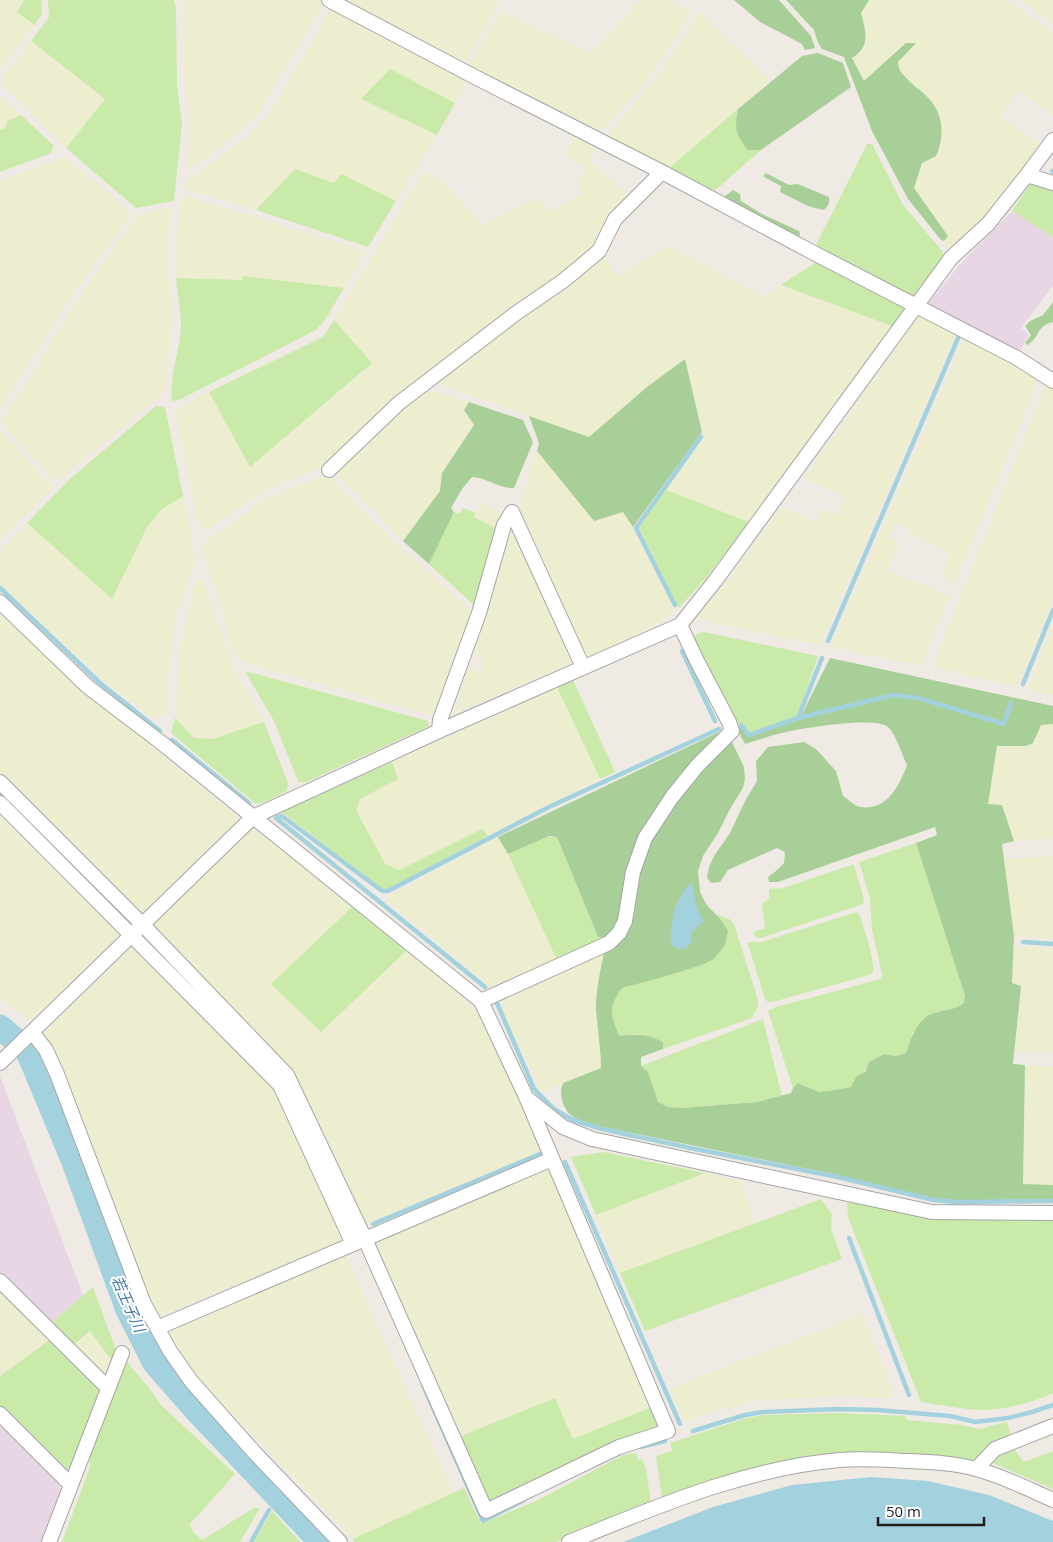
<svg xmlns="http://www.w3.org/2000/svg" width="1053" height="1542" viewBox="0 0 1053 1542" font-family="'Open Sans','Noto Sans JP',sans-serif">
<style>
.industrial{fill:#e9d6e5}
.farmland{fill:#edeecf}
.grass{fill:#caeaa9}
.forest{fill:#a9cf98}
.water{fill:#a3d2de}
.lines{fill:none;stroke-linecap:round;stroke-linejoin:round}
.stream{stroke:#a3d2de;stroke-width:4.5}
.river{stroke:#a3d2de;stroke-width:25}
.minor-casing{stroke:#a5a5a5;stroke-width:16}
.minor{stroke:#fff;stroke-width:14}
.labels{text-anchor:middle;stroke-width:4;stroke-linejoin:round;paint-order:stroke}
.water-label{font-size:15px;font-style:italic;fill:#4679a8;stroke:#fff}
</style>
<rect width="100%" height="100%" fill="#efebe4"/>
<!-- industrial -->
<path class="industrial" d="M 1012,211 L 1053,237 L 1053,286 L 1021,328 L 1029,334 L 1019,353 L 930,307 L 929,302 L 963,261 Z
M 0,1076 L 83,1295 L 51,1323 L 0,1272 Z
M 0,1424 L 59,1485 L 61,1494 L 42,1542 L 0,1542 Z"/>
<!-- farmland -->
<path class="farmland" d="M 0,0 L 24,0 L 17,12 L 34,25 L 0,70 Z
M 183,0 L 319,0 L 324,3 L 260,110 L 251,122 L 218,149 L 187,171 L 189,123 L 185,81 Z
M 343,0 L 500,0 L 465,62 L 461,63 Z
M 640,0 L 665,0 L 692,10 L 670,47 L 637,93 L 598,133 L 470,68 L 469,65 L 500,11 L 591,53 Z
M 869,0 L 1007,0 L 1053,33 L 1053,115 L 1018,91 L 1000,116 L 1040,144 L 988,215 L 951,248 L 947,247 L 941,240 L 944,240 L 948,236 L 914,188 L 922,163 L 935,105 L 899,71 L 898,63 L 906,43 L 864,81 L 852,58 L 860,53 L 865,27 L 861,13 Z
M 1019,0 L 1053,0 L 1053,24 L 1033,10 Z
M 332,8 L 469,79 L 455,103 L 390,69 L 362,100 L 437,135 L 396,201 L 341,174 L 334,183 L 295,169 L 256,210 L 184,189 L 185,182 L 247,137 L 258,127 L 277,101 Z
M 699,11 L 770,81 L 668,169 L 607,137 L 656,77 L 683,39 Z
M 31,41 L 105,99 L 66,148 L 3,85 L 1,81 Z
M 0,95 L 21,115 L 7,121 L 5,128 L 0,130 Z
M 576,135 L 597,147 L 590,161 L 632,199 L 596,249 L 327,465 L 263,491 L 209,529 L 198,526 L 175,410 L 209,392 L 250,467 L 372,364 L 334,320 L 424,171 L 448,186 L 482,225 L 536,198 L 553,211 L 581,194 L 579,177 L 585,168 L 564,155 Z
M 66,158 L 129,211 L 130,216 L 72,295 L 0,409 L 0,181 L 60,159 Z
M 183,196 L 253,216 L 365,252 L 344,288 L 243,276 L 242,280 L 176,278 L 176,238 Z
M 169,208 L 171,209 L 167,247 L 167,269 L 172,303 L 172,317 L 165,391 L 62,477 L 53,479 L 2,424 L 2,419 L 26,384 L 74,306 L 137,215 Z
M 667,246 L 764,296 L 781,285 L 892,326 L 749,522 L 666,490 L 704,438 L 685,359 L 647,387 L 589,437 L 435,383 L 602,254 L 618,276 Z
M 926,315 L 957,332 L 820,645 L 704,621 L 699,618 L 701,613 L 734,572 L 782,507 L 816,523 L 823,508 L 838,515 L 846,498 L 803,478 L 839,430 L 918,316 Z
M 965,337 L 1033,374 L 1036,377 L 1036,382 L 1024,416 L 955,583 L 941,577 L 951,552 L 908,534 L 910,529 L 896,524 L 890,539 L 899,543 L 888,571 L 950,596 L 921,666 L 831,647 Z
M 1049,385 L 1053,388 L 1053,598 L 1018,687 L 932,667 L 1045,386 Z
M 422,388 L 469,402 L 464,410 L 474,425 L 442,473 L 440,491 L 403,541 L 335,472 Z
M 0,430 L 48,483 L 54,486 L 1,538 L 0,538 Z
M 537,451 L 594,521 L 624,512 L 633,527 L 675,610 L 662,622 L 643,632 L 585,658 L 518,509 L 530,477 L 527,475 Z
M 324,476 L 330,476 L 371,520 L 473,613 L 434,716 L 244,662 L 234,656 L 219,600 L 203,554 L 202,546 L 210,538 L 267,498 Z
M 183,496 L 196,559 L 176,615 L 170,659 L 166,713 L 158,717 L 150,717 L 103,680 L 0,585 L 0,554 L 7,544 L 27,523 L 112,599 L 147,527 L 162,509 Z
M 482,502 L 504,515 L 499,530 L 474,517 Z
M 510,523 L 575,662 L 453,714 L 468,669 L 483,670 L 482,654 L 471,655 Z
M 198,580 L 204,580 L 233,668 L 264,722 L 212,739 L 194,738 L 175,718 L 180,652 L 193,588 Z
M 0,613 L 85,692 L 235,814 L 237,821 L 139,916 L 0,777 Z
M 1053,624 L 1053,695 L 1028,689 Z
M 557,687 L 600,779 L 488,836 L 482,830 L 399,870 L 385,864 L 356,810 L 360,799 L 398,779 L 392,762 Z
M 1053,724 L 1053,839 L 1014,841 L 1002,805 L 988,804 L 997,746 L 1026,746 L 1033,743 L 1041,725 Z
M 0,808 L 123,932 L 30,1021 L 0,997 Z
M 259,830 L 352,907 L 272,985 L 321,1031 L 406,951 L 463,997 L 480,1018 L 543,1150 L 364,1225 L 297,1077 L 151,926 L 240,838 L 249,831 Z
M 498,837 L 508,854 L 557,960 L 495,990 L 385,899 Z
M 1053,856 L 1053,939 L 1014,936 L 1004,859 Z
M 133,945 L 277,1088 L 344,1234 L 344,1241 L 160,1316 L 154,1312 L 103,1182 L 55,1048 L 43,1034 Z
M 1014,946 L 1053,949 L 1053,1053 L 1014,1051 L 1021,987 L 1012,984 Z
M 604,953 L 597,984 L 596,1009 L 601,1053 L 601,1068 L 542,1092 L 502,1011 L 503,1001 Z
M 1025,1065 L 1053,1067 L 1053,1185 L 1023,1185 Z
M 548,1167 L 552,1170 L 654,1406 L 573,1439 L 555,1398 L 459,1437 L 372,1243 Z
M 705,1173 L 743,1182 L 754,1224 L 620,1273 L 596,1215 Z
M 345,1254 L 453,1493 L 353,1539 L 197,1377 L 170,1336 L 174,1326 Z
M 0,1289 L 52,1338 L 0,1376 Z
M 863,1314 L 892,1388 L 891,1398 L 840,1396 L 751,1401 L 684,1421 L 670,1388 Z
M 90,1331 L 112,1361 L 105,1380 L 73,1345 Z"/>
<!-- grass -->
<path class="grass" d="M 24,0 L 41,0 L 42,14 L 34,25 L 17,12 Z
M 48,0 L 174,0 L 176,8 L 177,84 L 182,123 L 174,201 L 136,208 L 66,148 L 105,99 L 31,41 L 49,17 Z
M 390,69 L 455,103 L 437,135 L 361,99 Z
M 738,109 L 736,118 L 748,150 L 761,150 L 712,193 L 668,169 Z
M 21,115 L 54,146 L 51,153 L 0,172 L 0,130 L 5,128 L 7,121 Z
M 867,144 L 872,144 L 903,205 L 943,252 L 944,257 L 914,295 L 908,294 L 815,247 Z
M 295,169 L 334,183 L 341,174 L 396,201 L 368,247 L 256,210 Z
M 1037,183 L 1053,189 L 1053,237 L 1012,211 L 1030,184 Z
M 818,261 L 902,303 L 904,310 L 892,326 L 781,285 Z
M 243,276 L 344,288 L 325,320 L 316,330 L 179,400 L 172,401 C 169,376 180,350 181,325 C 181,309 177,294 176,278 L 242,280 Z
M 334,320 L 372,363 L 250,467 L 209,392 L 323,337 Z
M 156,406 L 165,407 L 183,496 L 162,509 L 147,527 L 112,599 L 27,523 L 70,479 Z
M 666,490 L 749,522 L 707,577 L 679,608 L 639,528 Z
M 463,508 L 476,513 L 474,517 L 499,530 L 477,608 L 429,564 L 454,512 L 459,514 Z
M 704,632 L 818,656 L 797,717 L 749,733 L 742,723 L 735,724 L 693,638 L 698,633 Z
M 249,672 L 428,721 L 429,726 L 304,783 L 298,781 L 274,721 L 246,673 Z
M 573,680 L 615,772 L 600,779 L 557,687 Z
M 175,718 L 194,738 L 212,739 L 264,722 L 288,783 L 287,791 L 262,803 L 256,804 L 171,733 Z
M 392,762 L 398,779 L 360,799 L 356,810 L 385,864 L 399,870 L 482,829 L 488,836 L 388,889 L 382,889 L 282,812 Z
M 547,837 L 557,837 L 598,937 L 608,937 L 557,960 L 508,854 Z
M 916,843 L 965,996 L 964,1004 L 955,1009 L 936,1012 L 913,1032 L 906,1053 L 896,1056 L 884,1054 C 873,1064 858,1074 852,1087 L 834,1090 L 819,1092 L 799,1083 L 793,1088 L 768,1011 L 776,1007 L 881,979 L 882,974 L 872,930 L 870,898 L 859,862 Z
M 851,865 L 854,865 L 864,899 L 863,904 L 761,938 L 757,938 L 753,934 L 755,931 L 764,929 L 765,927 L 762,904 L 769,899 L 769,889 L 775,888 L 780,889 Z
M 352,907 L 406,951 L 321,1032 L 271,984 Z
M 857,912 L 861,918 C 864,931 877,963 872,974 L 773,1002 L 768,1002 L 765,999 L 748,944 L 749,942 L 761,942 Z
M 713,913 L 729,919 L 734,924 L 758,1000 L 758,1006 L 752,1018 L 663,1049 L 663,1042 L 635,1034 L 619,1037 C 611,1013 607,1010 622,987 L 721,920 Z
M 763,1019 L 782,1096 L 757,1102 L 683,1108 L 668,1107 L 658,1102 L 648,1072 L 641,1066 Z
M 604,1152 L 705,1173 L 596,1215 L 571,1157 Z
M 821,1199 L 832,1214 L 831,1229 L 842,1259 L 645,1331 L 620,1273 Z
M 847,1203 L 855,1203 L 943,1220 L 1053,1219 L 1053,1393 C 1031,1403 1005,1410 980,1410 C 961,1409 941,1405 921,1402 L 848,1217 Z
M 93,1287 L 116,1350 L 112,1361 L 90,1331 L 73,1345 L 51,1323 Z
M 52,1338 L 102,1389 L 69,1478 L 0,1407 L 0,1376 Z
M 127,1362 L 149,1388 L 160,1404 L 235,1474 L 190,1524 L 193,1532 L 202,1540 L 254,1508 L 260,1508 L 240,1542 L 62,1542 L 90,1467 L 89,1451 L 123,1364 Z
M 555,1398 L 573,1439 L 654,1406 L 660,1430 L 615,1443 L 488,1502 L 459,1437 Z
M 839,1413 L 905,1416 L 907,1420 L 961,1425 L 979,1429 L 1007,1422 L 1011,1436 L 973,1462 L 839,1455 L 662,1500 L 656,1456 L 672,1451 L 670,1443 L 746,1418 L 764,1415 Z
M 1011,1445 L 1024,1462 L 1053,1451 L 1053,1489 L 988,1461 Z
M 636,1453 L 638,1460 L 642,1459 L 646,1468 L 651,1504 L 556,1542 L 353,1542 L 353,1539 L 464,1488 L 481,1524 L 538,1500 L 623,1455 Z
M 272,1511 L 300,1542 L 254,1542 Z"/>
<!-- forest -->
<path class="forest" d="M 734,0 L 779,0 L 811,36 L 815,48 L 805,50 L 802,44 L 760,22 Z
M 786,0 L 869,0 L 861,13 C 866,32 871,46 852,58 L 864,81 L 906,43 L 916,43 L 898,62 C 899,73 903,74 910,82 C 918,89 930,97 935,107 C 944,121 943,141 936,156 L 922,163 L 914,188 L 948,236 L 944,241 L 941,240 L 908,199 L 872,131 L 844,57 L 822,49 L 818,43 L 814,30 Z
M 818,53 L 843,63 L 851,87 L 761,150 L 748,150 C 736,136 734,127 738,109 L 802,56 Z
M 766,173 L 789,185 L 798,184 L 829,197 C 830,202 828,208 823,210 L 808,206 L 780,192 L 781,186 L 764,177 L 763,176 Z
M 733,190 L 740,194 L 741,201 L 762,214 L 799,231 L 800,234 L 799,237 L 796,237 L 725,200 L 725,196 Z
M 1053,302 L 1053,322 C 1035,326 1040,339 1027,345 L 1025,343 L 1031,335 L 1025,326 L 1030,321 L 1043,315 Z
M 685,359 L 702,432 L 633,527 L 623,512 L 594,521 L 537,451 L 539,443 L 529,416 L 589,437 L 647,387 Z
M 469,402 L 523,420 L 533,442 L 514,488 C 499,489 486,477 472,477 L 462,489 L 451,508 L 454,512 L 429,564 L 403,541 L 440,491 L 442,473 L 474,425 L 464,410 Z
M 830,658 L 1053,706 L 1053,724 L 1041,725 L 1033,743 L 1026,746 L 997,746 L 988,804 L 1002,805 L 1014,841 L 1002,844 L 1014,936 L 1012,983 L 1021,986 L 1013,1064 L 1025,1065 L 1023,1184 L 1053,1185 L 1053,1199 L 958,1201 L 935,1199 L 833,1174 L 603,1127 C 586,1122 569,1121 563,1103 C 561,1095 560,1092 563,1083 L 601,1068 C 601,1048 597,1028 596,1008 C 596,989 600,972 604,953 L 619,943 L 627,933 L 638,874 L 648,841 L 684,789 L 729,741 L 732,742 L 744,767 L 745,779 L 743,788 L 730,809 L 718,833 L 703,856 L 698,871 L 700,892 L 706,904 L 721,920 L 728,931 L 725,945 L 714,959 L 702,965 L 659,978 L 622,988 C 607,1010 611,1013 619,1036 C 635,1034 649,1034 663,1042 L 663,1049 L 641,1057 L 641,1066 L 648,1072 L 658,1102 L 668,1107 L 683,1108 L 757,1102 L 791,1093 L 793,1088 L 798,1083 L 819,1092 L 834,1090 L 851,1087 L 856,1077 L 866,1071 L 869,1062 L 884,1054 L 896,1056 L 906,1053 C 912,1035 918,1016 938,1012 C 949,1009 954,1010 964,1003 L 965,996 L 916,843 L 937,835 L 935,827 L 778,882 L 769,882 L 768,877 L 776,871 L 784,863 L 785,852 L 777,848 L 728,870 L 720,882 L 711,883 L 707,878 L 709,867 L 714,856 L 730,833 L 745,801 L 757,781 L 756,761 L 768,747 L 804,742 L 816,749 L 836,771 L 843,796 C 848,799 854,806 860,807 C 887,811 899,786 907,765 C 902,755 896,734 888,727 C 875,716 804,728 786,732 C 772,735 759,740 745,744 L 736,727 L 741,726 L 748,736 L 799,720 Z
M 719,732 L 721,735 L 661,804 L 621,919 L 608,937 L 598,937 L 557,837 L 549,836 L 508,854 L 498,837 Z"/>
<!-- water -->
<path class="water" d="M 692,883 C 695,897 695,909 704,921 L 692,932 L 691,942 L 686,948 L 679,949 L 671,945 C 669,926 675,894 692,883 Z
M 871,1477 L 928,1481 L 989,1495 L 1053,1521 L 1053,1542 L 623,1542 L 713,1507 L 792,1485 Z"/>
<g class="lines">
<!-- stream -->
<path class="stream" d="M 1052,171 L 1053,172
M 0,588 L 100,683 L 160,731
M 675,605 L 636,528 L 701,437
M 828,641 L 959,336
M 682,651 L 715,721
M 1023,684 L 1053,610
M 798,718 L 822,658
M 741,725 L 749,735 L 798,718 L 893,695 L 918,698 L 1004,724 L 1011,703
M 172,740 L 249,803
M 0,793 L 96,890
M 276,818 L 282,816 L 382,891 L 388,891 L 549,807 L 719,729
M 276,818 L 485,987
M 142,935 L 171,964
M 1023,942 L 1053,944
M 497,1003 L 534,1089 L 554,1109 L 573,1120 L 602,1129 L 695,1149 L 833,1176 L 934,1200 L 957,1202 L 1053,1201
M 565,1162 L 680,1424
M 373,1224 L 540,1154
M 849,1238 L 909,1395
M 423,1385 L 483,1521 L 524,1500
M 693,1431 L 745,1415 L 763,1412 L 839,1409 L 877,1410 L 950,1416 L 975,1422 L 1008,1418 L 1032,1412 L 1053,1405
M 640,1447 L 665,1441
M 251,1542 L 269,1510"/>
<!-- river -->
<path class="river" d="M 0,1027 L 27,1050 L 35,1068 L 74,1162 L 128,1310 L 155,1363 L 197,1411 L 321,1542"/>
<defs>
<path id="minor" d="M 329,0 L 475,77 L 662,172 L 810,251 L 1017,358 L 1053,381
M 1027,175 L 1053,183
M 329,470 L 399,403 L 515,314 L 563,281 L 599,251 L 615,219 L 662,172
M 512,512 L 583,667
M 0,602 L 88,687 L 163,744 L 481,1001 L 526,1097 L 668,1431 L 619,1447 L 486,1511 L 365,1239 L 287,1075 L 142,924 L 0,782
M 439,731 L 440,720 L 479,613 L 504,525 L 512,512
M 0,803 L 280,1085 L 353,1244
M 481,1001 L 609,943 L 619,933 L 625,921 L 633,872 L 645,838 L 672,797 L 697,766 L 732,731 L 729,722 L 697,661 L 680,625
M 32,1032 L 46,1050 L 57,1074 L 144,1304 L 170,1351 L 191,1381 L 254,1452 L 340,1542
M 0,1063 L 253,817 L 439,731 L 680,625 L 715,581 L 951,258 L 988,224 L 1027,175 L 1053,140
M 528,1099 L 563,1127 L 592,1139 L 932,1212 L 1053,1213
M 0,1281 L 108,1388
M 157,1328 L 552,1159
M 0,1414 L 71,1485
M 976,1469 L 995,1449 L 1053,1426
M 49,1542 L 122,1353
M 569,1542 C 656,1507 745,1468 840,1460 C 862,1458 886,1460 908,1461 C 931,1462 954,1463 976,1469 C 1003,1476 1028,1489 1053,1500"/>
</defs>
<!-- minor casing -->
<use href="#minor" class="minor-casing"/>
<!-- minor -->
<use href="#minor" class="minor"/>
</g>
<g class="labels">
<!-- water labels -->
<g class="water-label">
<text transform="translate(128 1304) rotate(66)" y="5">若王子川</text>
</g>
</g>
<!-- scale -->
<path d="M878 1517v8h106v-8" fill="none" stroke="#1e1e1e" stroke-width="2.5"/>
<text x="886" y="1517" font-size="15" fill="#1e1e1e" stroke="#ffffff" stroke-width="4" paint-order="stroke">50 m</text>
</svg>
